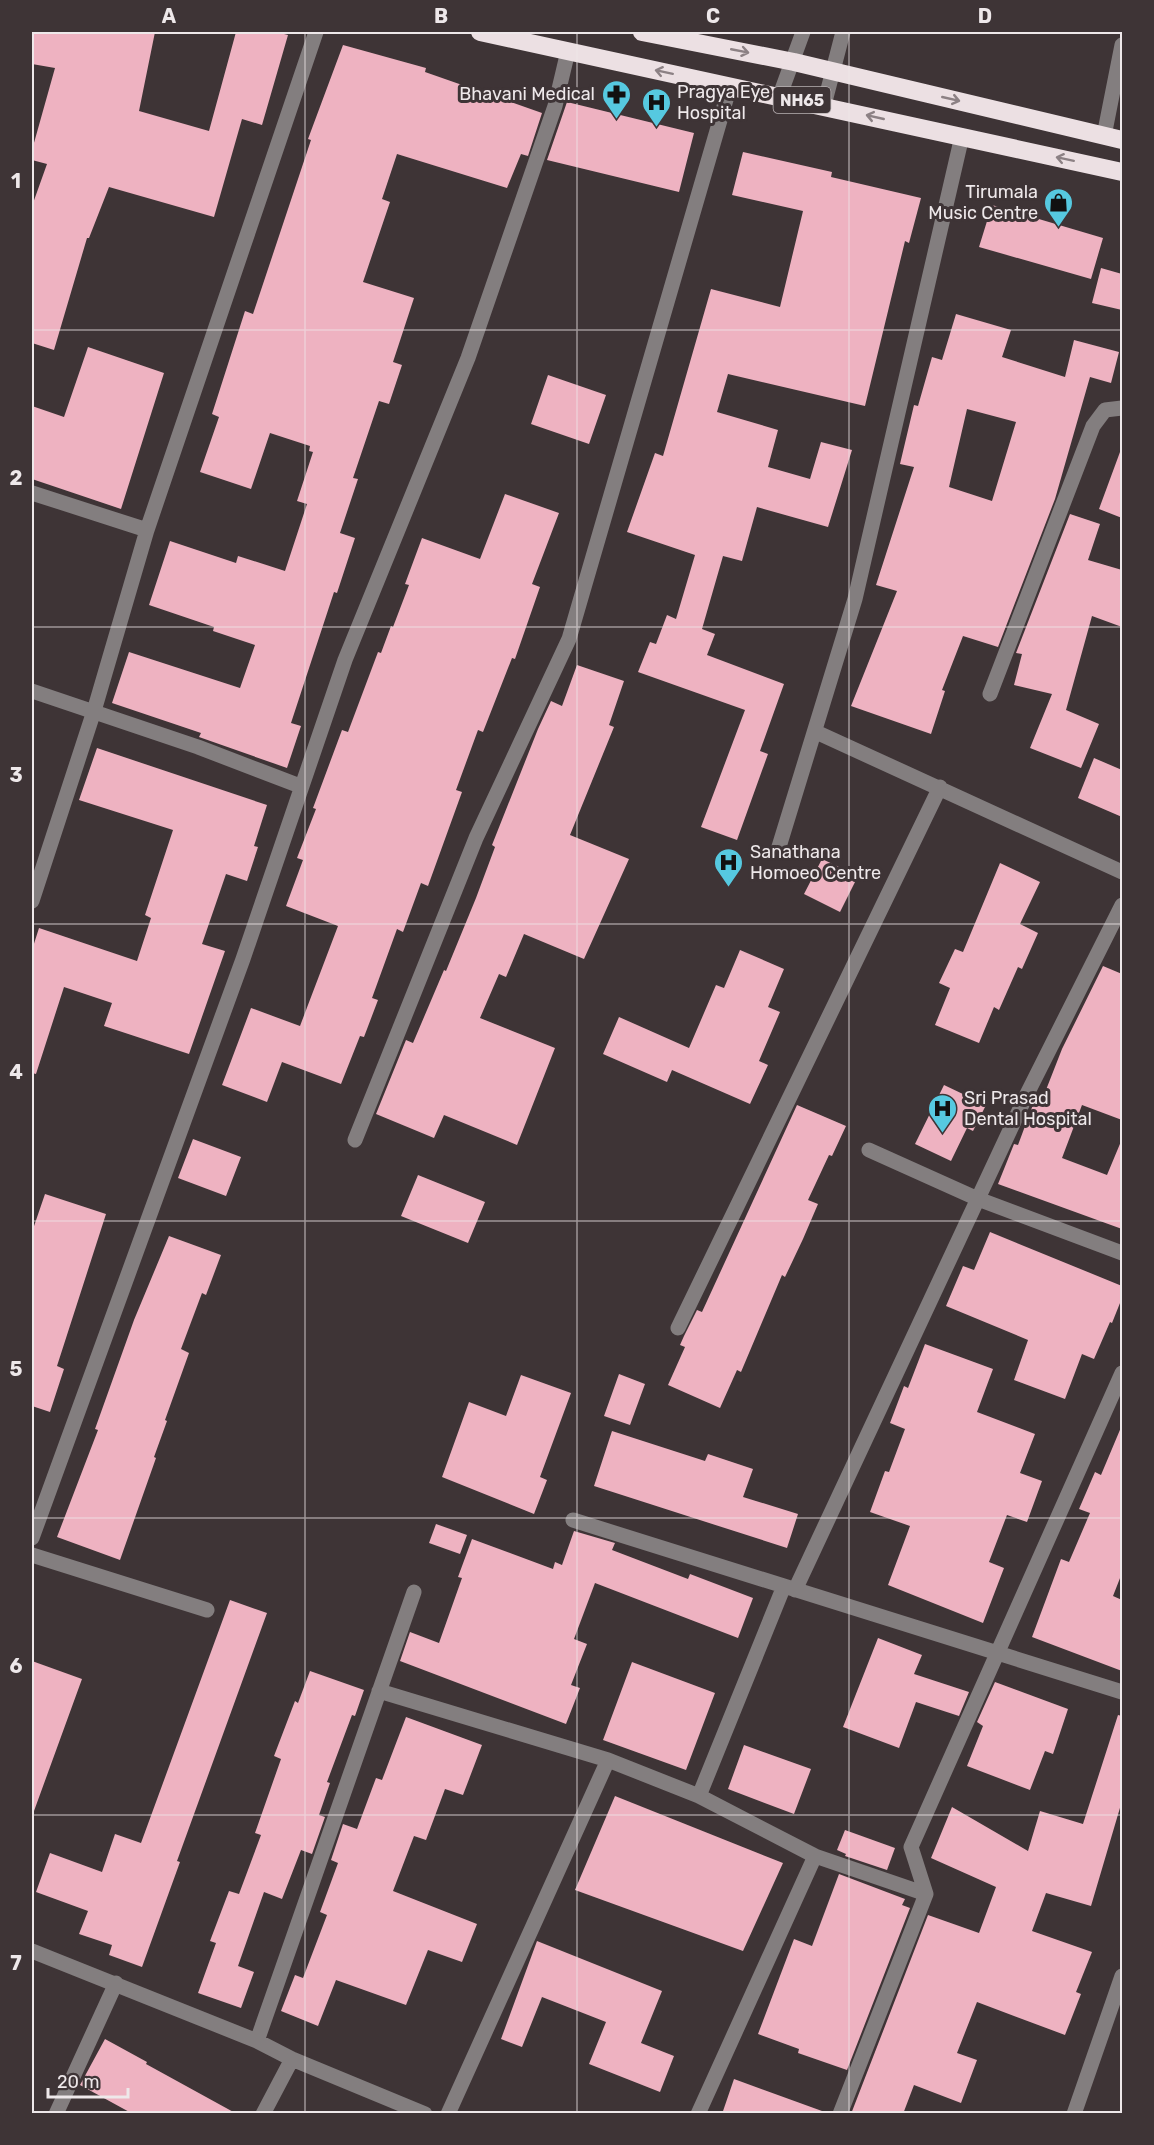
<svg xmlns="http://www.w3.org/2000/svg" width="1154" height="2145" viewBox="0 0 1154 2145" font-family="Rubik,sans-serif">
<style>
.building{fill:#eeb2c1;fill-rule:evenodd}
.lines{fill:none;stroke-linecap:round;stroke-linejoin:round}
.minor{stroke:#837e7f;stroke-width:15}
.highway{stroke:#ece0e3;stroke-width:18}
.oneway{stroke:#8c8184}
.grid{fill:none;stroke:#eee8ea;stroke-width:1.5;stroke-opacity:0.55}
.labels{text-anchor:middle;stroke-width:6;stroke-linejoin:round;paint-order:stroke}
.shield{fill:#3e3436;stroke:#b9b2b4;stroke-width:1.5}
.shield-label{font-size:16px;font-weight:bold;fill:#eee8ea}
.poi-label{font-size:18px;fill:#eee8ea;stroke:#3e3436;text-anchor:start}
.neatline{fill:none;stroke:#eee8ea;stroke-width:2}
.grid-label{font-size:20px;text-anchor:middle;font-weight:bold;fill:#eee8ea}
</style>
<rect width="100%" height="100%" fill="#3e3436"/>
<!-- building -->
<path class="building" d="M 32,32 L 155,32 L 139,111 L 209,131 L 236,32 L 276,32 L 288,35 L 262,125 L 242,119 L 214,217 L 109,187 L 89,238 L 87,238 L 54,350 L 32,343 L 32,206 L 47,164 L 32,160 L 32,150 L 55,68 L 32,64 Z
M 343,45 L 426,68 L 425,72 L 542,113 L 528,156 L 521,154 L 507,188 L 397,154 L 382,199 L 390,202 L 363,282 L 414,298 L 393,362 L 402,365 L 389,404 L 379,401 L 353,478 L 358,479 L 340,533 L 355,538 L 337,593 L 334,592 L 291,723 L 301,726 L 287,768 L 199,737 L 201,733 L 112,703 L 129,652 L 240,688 L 255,645 L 213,631 L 214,627 L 149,605 L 170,541 L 236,563 L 238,556 L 285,571 L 307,504 L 297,501 L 313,452 L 309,451 L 310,446 L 270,433 L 251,489 L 200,472 L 219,417 L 212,414 L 245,311 L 253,314 L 311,140 L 308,139 Z
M 567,102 L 694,133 L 679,192 L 547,160 Z
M 743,152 L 832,172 L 831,177 L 921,198 L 909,243 L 905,241 L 865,406 L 728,374 L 717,412 L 778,430 L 768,467 L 810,479 L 821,442 L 852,450 L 828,527 L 757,507 L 742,561 L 723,556 L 702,629 L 715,634 L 707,655 L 784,684 L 760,751 L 768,754 L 737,840 L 701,827 L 745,710 L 638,672 L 650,642 L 656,644 L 667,615 L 676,619 L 695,555 L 627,532 L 655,453 L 663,456 L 711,289 L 780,307 L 803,211 L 732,195 Z
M 992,205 L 1103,238 L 1091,279 L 979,247 Z
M 1101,268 L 1122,274 L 1122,310 L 1092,303 Z
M 956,314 L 1011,330 L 1002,357 L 1065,377 L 1074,340 L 1119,352 L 1111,383 L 1090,377 L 1055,499 L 998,647 L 963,636 L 942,690 L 945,691 L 931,734 L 851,706 L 897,591 L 876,585 L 914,467 L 900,464 L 914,405 L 918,406 L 932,357 L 942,360 ZM 967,409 L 1016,422 L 992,501 L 949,487 Z
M 88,347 L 164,373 L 121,509 L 32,479 L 32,406 L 64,417 Z
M 548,375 L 606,395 L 589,444 L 531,424 Z
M 1120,452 L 1122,453 L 1122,518 L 1099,509 Z
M 505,494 L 559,513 L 532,584 L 540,587 L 515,659 L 512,658 L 483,732 L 478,730 L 456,790 L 462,792 L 428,886 L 421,883 L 403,932 L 397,929 L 372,998 L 378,1000 L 364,1037 L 360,1036 L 341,1084 L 282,1062 L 267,1102 L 222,1085 L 251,1008 L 300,1026 L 338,926 L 286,906 L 303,860 L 297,858 L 316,809 L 313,808 L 342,730 L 348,732 L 378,652 L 381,653 L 391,626 L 393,627 L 409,585 L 405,584 L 422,538 L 480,559 Z
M 1070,514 L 1100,524 L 1088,560 L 1122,570 L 1122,627 L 1092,616 L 1066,710 L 1099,724 L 1081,768 L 1030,748 L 1052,694 L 1014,685 L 1022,654 L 1016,653 Z
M 577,665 L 624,681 L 609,725 L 614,727 L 570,835 L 629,859 L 584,959 L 524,934 L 506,977 L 499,974 L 480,1018 L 555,1048 L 517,1145 L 444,1115 L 434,1138 L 376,1114 L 406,1040 L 413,1043 L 444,970 L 446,971 L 476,898 L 495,847 L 492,845 L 538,729 L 551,701 L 562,706 Z
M 97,748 L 267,805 L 254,846 L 258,847 L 247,881 L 226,874 L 202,944 L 225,951 L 189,1054 L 104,1026 L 112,1003 L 64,987 L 36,1074 L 32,1073 L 32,950 L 39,928 L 137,961 L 151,918 L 145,915 L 173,830 L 79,800 Z
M 1094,758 L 1122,770 L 1122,817 L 1078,798 Z
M 822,859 L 858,876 L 840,912 L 804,894 Z
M 1000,863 L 1040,882 L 1020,924 L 1038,933 L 1022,969 L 1018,967 L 999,1010 L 994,1007 L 979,1043 L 935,1025 L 950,988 L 939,983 L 955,949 L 963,952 Z
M 740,950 L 784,969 L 768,1007 L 780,1012 L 759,1061 L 768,1065 L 750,1104 L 672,1070 L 667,1082 L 603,1054 L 619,1017 L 689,1048 L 716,985 L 724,988 Z
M 1103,966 L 1122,974 L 1122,1120 L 1082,1105 L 1062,1158 L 1107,1175 L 1122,1139 L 1122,1229 L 998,1184 L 1014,1144 L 1018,1145 L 1034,1102 L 1038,1093 L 1044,1095 L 1062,1049 Z
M 944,1085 L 986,1105 L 973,1131 L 967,1128 L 951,1161 L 915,1144 Z
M 797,1105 L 846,1126 L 832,1156 L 829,1155 L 808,1200 L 818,1204 L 803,1239 L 785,1277 L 782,1275 L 741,1372 L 737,1370 L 720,1408 L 668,1385 L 685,1347 L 680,1345 L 684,1336 L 697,1310 L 702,1312 Z
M 193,1139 L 241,1157 L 226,1196 L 178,1178 Z
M 418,1175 L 485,1202 L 468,1243 L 401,1216 Z
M 45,1194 L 106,1214 L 57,1366 L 64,1369 L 50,1412 L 32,1406 L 32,1232 Z
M 990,1232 L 1122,1286 L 1122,1298 L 1112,1323 L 1110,1322 L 1094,1359 L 1082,1354 L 1065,1399 L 1014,1380 L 1028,1340 L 946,1306 L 963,1266 L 974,1270 Z
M 169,1236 L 221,1255 L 206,1295 L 202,1293 L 181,1349 L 189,1353 L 165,1420 L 167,1421 L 154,1457 L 156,1458 L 120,1560 L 57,1537 L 98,1430 L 95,1429 L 134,1320 Z
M 925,1344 L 993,1369 L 977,1412 L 1035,1434 L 1020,1473 L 1042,1481 L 1027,1522 L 1007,1515 L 989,1562 L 1004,1568 L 983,1623 L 888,1585 L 910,1526 L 870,1512 L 885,1471 L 889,1472 L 905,1429 L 890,1423 L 904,1386 L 908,1388 Z
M 619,1374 L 645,1384 L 630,1425 L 604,1416 Z
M 521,1375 L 571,1393 L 540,1477 L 547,1480 L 534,1514 L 442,1477 L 469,1402 L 506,1416 Z
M 1122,1425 L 1122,1573 L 1113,1596 L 1122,1600 L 1122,1671 L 1032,1637 L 1061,1559 L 1069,1562 L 1090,1513 L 1079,1509 L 1095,1472 L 1101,1475 Z
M 612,1431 L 705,1461 L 708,1454 L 753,1469 L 743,1497 L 798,1514 L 787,1548 L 594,1486 Z
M 436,1524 L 467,1535 L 460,1554 L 429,1543 Z
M 574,1531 L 615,1543 L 612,1550 L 688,1579 L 690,1574 L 753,1598 L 738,1638 L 595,1583 L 574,1639 L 587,1644 L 571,1685 L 580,1688 L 566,1724 L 400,1661 L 410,1632 L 439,1643 L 462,1578 L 458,1577 L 472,1539 L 553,1569 L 555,1562 L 562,1565 Z
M 230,1600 L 267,1613 L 177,1861 L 180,1862 L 142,1967 L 109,1955 L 112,1945 L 79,1934 L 88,1911 L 36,1892 L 50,1853 L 102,1872 L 115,1834 L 141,1843 Z
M 878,1638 L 922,1655 L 914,1674 L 969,1692 L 959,1716 L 916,1702 L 899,1748 L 843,1727 Z
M 32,1661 L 82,1679 L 34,1811 L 32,1811 Z
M 632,1662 L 715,1693 L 686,1770 L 603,1740 Z
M 310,1671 L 364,1690 L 355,1716 L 352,1715 L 327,1782 L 330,1783 L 319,1815 L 325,1817 L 312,1854 L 301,1850 L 282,1899 L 264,1892 L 238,1966 L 254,1972 L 241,2008 L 198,1993 L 216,1943 L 210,1941 L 229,1891 L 239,1894 L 261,1835 L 255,1833 L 281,1759 L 274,1756 L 295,1701 L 298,1703 Z
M 995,1682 L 1068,1709 L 1053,1754 L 1045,1751 L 1030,1790 L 967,1766 L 983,1726 L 977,1722 Z
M 1118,1715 L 1122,1716 L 1122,1801 L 1091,1906 L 1046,1893 L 1032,1931 L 1092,1952 L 1076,1992 L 1081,1994 L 1065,2035 L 977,2002 L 957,2053 L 977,2060 L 961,2103 L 914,2085 L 903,2114 L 851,2114 L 928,1915 L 979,1933 L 996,1887 L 931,1858 L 952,1807 L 1028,1851 L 1040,1811 L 1083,1824 Z
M 406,1717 L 482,1745 L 463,1795 L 445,1789 L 426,1840 L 414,1836 L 393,1891 L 477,1924 L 462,1962 L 428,1950 L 406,2005 L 336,1980 L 318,2026 L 281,2011 L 295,1975 L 303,1978 L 327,1915 L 320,1912 L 338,1863 L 331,1860 L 343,1824 L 357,1829 L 376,1778 L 382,1780 Z
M 744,1745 L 811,1769 L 794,1814 L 728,1789 Z
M 615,1796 L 783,1863 L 743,1951 L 575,1890 Z
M 845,1830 L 895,1848 L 887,1870 L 845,1856 L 846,1854 L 837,1850 Z
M 839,1874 L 905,1899 L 902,1905 L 910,1908 L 847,2070 L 798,2053 L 799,2049 L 758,2034 L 794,1939 L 812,1946 Z
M 537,1941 L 662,1991 L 641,2043 L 674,2056 L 660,2092 L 589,2064 L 606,2022 L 542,1997 L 522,2047 L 501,2039 Z
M 105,2039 L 147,2062 L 146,2064 L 237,2114 L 133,2114 L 80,2085 Z
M 734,2079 L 822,2111 L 821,2114 L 722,2114 Z"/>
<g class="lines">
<!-- minor -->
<path class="minor" d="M 780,95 L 803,32
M 824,105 L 843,32
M 1104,136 L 1122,45
M 32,493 L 147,530
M 32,691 L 198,747 L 300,786
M 990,694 L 1093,426 L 1105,410 L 1122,408
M 816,732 L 1122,872
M 778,850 L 855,599 L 962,136
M 32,901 L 94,711 L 147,530 L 316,32
M 355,1140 L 476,838 L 569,639 L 730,86
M 869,1150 L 978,1199 L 1122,1253
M 678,1328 L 940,787
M 573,1520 L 1122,1692
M 32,1538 L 243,959 L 345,660 L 468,358 L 555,106 L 568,51
M 32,1555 L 207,1610
M 795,1590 L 1025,1098 L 1122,905
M 379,1691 L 608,1760 L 699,1796 L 815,1856 L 698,2114
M 699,1796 L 784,1586
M 815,1856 L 926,1894
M 32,1951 L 257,2041 L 292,2059 L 425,2114
M 257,2041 L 414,1592
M 56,2114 L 116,1983
M 263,2114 L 292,2059
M 448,2114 L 608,1760
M 840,2114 L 926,1894 L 911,1847 L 1122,1373
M 1074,2114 L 1122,1976"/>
<!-- highway -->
<path class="highway" d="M 480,32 L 1122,172
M 642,32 L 794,62 L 1122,140"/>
</g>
<!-- one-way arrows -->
<defs><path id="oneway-shaft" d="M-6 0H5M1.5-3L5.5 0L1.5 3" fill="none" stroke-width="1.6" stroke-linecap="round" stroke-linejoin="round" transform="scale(1.5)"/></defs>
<g class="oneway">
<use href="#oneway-shaft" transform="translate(740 51) rotate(11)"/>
<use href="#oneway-shaft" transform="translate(664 72) rotate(-168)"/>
<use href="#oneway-shaft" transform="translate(951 99) rotate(13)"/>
<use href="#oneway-shaft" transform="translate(875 117) rotate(-167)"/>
<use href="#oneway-shaft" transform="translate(1065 159) rotate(-168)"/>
</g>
<!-- grid -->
<path class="grid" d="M 305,32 L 305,2114M 577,32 L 577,2114M 849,32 L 849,2114M 32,330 L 1122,330M 32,627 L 1122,627M 32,924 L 1122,924M 32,1221 L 1122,1221M 32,1518 L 1122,1518M 32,1815 L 1122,1815"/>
<!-- icons -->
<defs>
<symbol id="pharmacy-pin" viewBox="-11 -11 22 30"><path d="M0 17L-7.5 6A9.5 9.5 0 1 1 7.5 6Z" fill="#56c9e0" stroke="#3e3436"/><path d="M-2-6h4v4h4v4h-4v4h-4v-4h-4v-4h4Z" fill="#111"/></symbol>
<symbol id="hospital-pin" viewBox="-11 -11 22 30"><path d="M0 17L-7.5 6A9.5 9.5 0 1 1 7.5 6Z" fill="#56c9e0" stroke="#3e3436"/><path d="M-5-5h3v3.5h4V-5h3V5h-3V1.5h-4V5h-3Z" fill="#111"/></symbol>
<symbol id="shop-pin" viewBox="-11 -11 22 30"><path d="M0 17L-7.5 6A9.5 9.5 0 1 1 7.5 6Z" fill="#56c9e0" stroke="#3e3436"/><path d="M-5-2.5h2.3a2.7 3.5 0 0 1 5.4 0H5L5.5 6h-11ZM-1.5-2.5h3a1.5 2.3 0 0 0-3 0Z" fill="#111"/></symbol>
</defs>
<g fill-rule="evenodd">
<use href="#pharmacy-pin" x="600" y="78" width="33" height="45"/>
<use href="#hospital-pin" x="640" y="86" width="33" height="45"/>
<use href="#shop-pin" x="1042" y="186" width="33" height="45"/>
<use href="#hospital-pin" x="712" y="846" width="33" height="45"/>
<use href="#hospital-pin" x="926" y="1092" width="33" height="45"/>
</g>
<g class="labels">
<!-- shield labels -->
<rect class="shield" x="773.5" y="87" width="57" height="26" rx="4.5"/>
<g class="shield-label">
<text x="802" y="106">NH65</text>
</g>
<!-- poi labels -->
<g class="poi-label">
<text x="677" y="98">Pragya Eye<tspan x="677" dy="21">Hospital</tspan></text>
<text x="595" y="100" text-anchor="end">Bhavani Medical</text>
<text x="1038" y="198" text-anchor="end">Tirumala<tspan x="1038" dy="21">Music Centre</tspan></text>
<text x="750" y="858">Sanathana<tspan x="750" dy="21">Homoeo Centre</tspan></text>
<text x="964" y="1104">Sri Prasad<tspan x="964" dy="21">Dental Hospital</tspan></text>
</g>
</g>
<!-- border -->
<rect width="1154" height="2145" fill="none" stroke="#3e3436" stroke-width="66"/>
<!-- scale -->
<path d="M48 2088v9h80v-9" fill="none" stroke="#eee8ea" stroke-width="3"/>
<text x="57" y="2088" font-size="18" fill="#eee8ea" stroke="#3e3436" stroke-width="4.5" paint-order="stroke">20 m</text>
<rect x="33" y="33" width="1088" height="2079" class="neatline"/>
<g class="grid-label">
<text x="169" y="23">A</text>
<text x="441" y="23">B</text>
<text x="713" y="23">C</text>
<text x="985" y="23">D</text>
<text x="16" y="188">1</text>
<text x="16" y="485">2</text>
<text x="16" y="782">3</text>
<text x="16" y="1079">4</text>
<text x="16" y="1376">5</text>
<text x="16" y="1673">6</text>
<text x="16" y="1970">7</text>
</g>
</svg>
